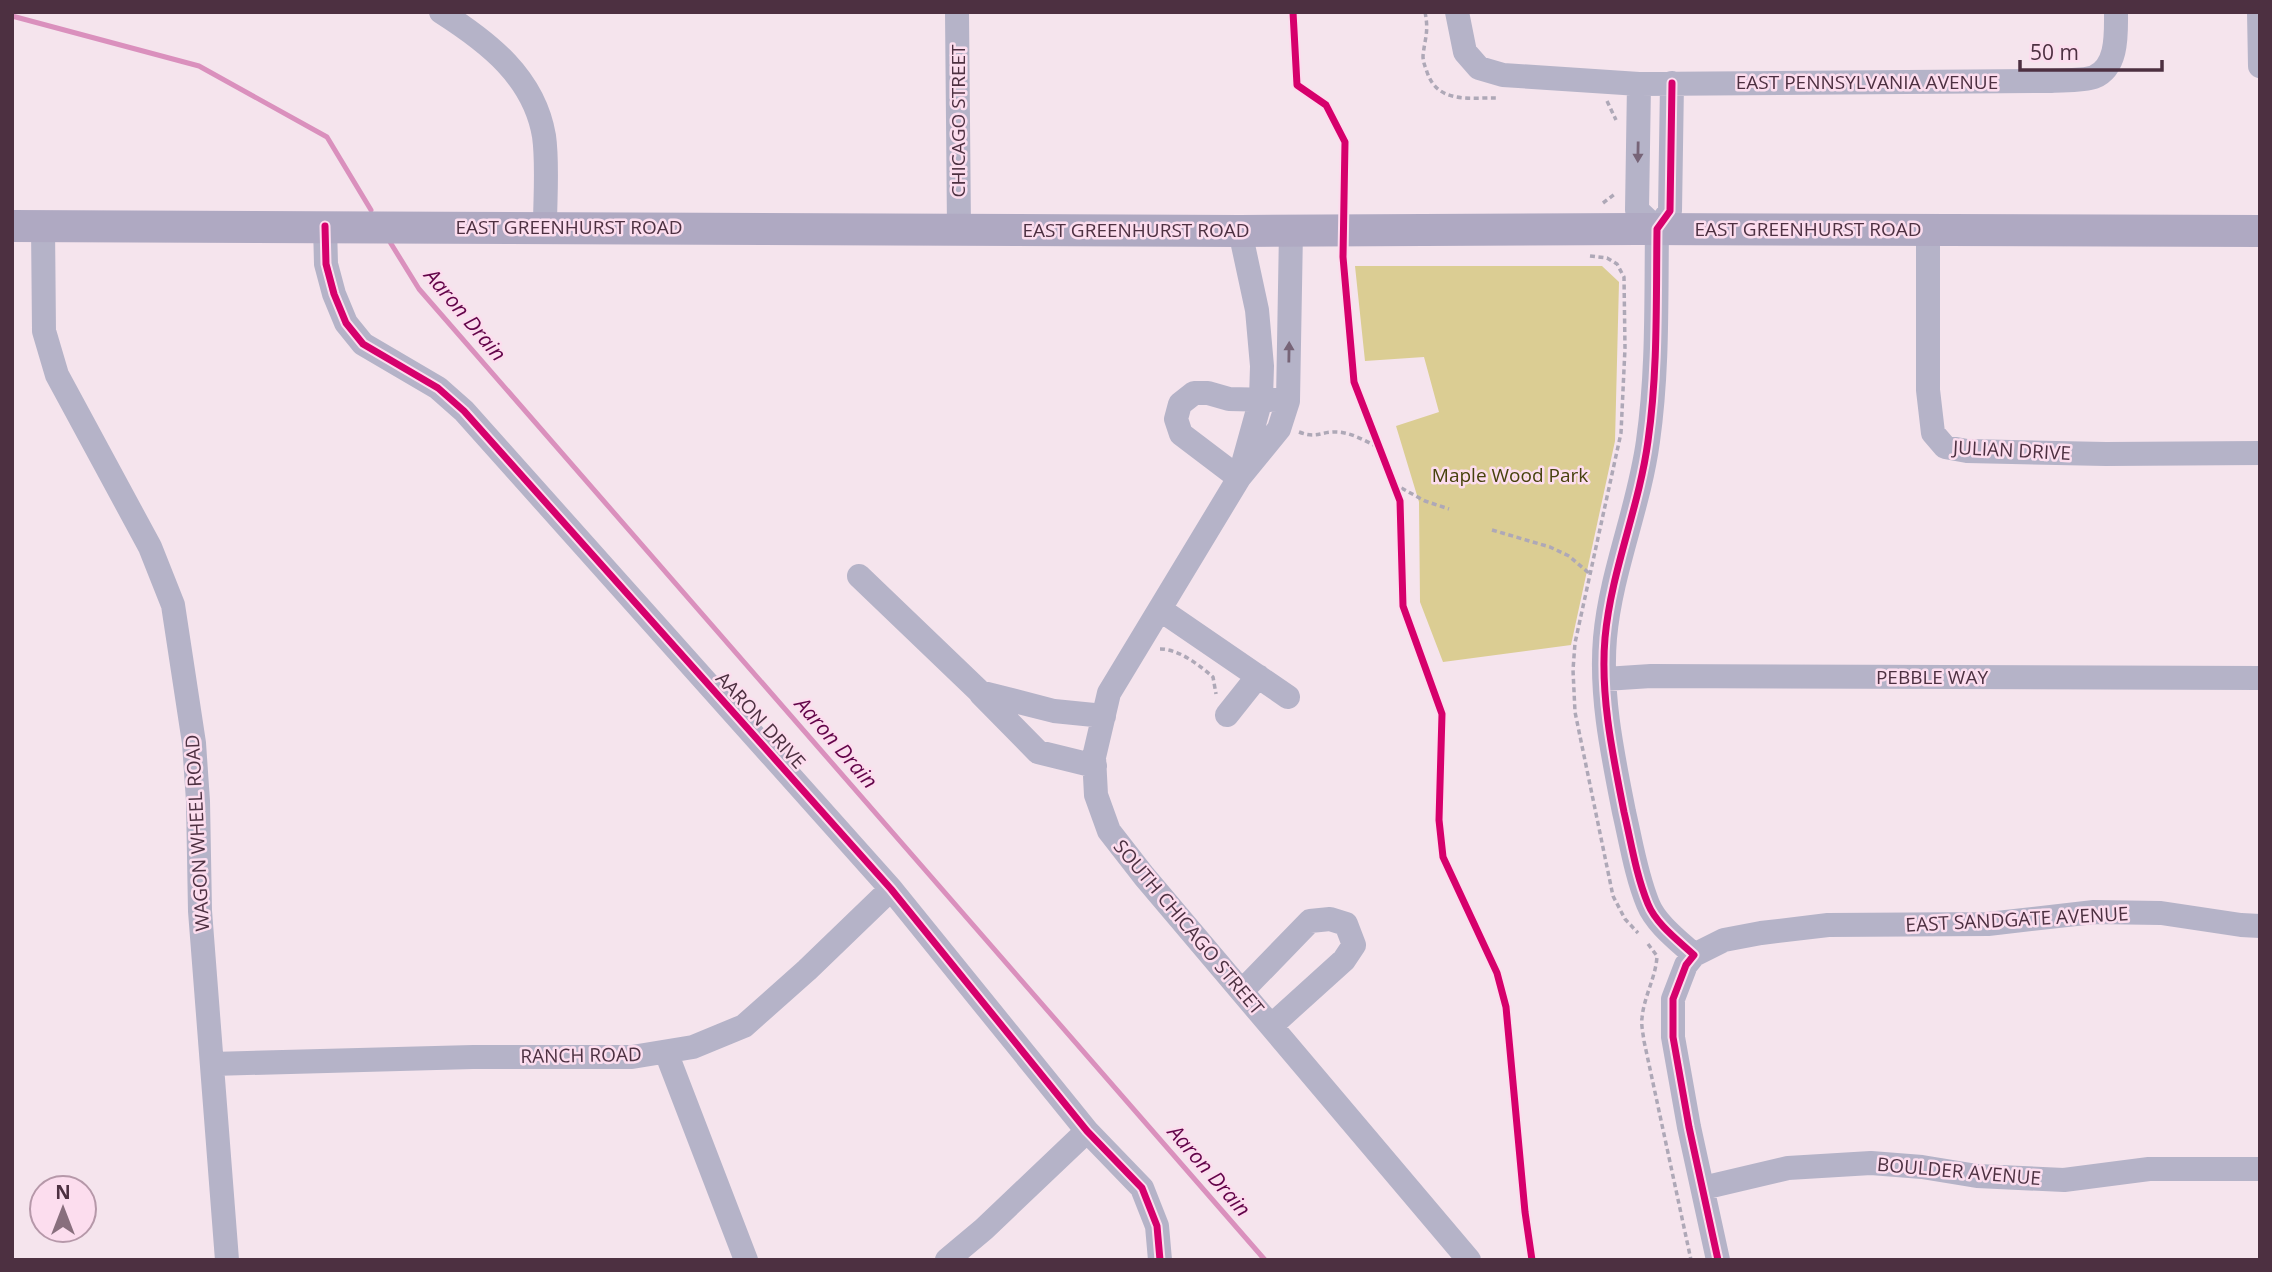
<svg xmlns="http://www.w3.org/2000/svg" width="2272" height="1272" viewBox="0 0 2272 1272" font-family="'Open Sans',sans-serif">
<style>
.green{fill:#dbcd93}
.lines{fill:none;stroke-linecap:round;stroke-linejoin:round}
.stream{stroke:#da90bd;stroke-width:5}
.path{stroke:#aea8b7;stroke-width:3.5;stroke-dasharray:5 3.5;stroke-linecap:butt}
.minor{stroke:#b5b3c8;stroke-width:24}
.major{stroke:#afa9c2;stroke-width:32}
.cycleway-casing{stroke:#fcddee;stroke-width:11}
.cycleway{stroke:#d6006c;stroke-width:7}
.oneway{fill:#776477}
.labels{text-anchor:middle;stroke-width:5;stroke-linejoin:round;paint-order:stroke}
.street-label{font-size:19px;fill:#4d3041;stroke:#fcddee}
.park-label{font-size:19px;fill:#47420d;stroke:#fcddee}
.water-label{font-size:21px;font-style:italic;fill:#630449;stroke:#fcddee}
</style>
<rect width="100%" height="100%" fill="#f5e4ed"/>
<!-- green -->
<path class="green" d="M 1355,266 L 1602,266 L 1619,282 L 1615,441 L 1571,645 L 1443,662 L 1420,602 L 1419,502 L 1396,426 L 1439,412 L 1424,357 L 1365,361 Z"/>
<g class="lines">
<!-- stream -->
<path class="stream" d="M 12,16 L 199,66 L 327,137 L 371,210
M 390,242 L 419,289 L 1265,1260"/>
<!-- path -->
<path class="path" d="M 1425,12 C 1429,32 1425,37 1423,56 C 1423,62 1425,66 1427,72 C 1438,105 1472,97 1498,98
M 1607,101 L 1616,120
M 1603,203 L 1616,193
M 1590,256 L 1607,258 L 1617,264 L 1624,277 L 1625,348 L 1621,433 L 1575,643 L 1573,670 L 1575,712 L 1613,896 L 1625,919 L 1638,933
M 1299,432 C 1317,439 1321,431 1338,432 C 1353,433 1367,442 1380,448
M 1394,484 L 1425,501 L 1449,509
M 1492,530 L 1550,547 L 1569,556 L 1590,574
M 1160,649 C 1179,649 1199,665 1213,677 L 1216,694
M 1648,944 L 1657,956 C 1656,977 1644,996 1642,1018 C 1641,1025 1643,1033 1644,1041 L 1691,1260"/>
<!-- minor -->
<path class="minor" d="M 441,12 C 488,42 534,77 544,136 C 548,164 545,198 545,227
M 957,12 L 959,229
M 1457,12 L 1465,52 L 1479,68 L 1503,75 L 1639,84 L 2049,81 C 2061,80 2083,81 2094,77 C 2118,67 2116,34 2116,12
M 2259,12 L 2260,66
M 1672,83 L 1670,211 L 1657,229 C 1656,300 1658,371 1648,441 C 1639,508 1611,571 1605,638 C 1600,696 1613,756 1624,812 C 1631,842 1636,875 1648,904 C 1656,924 1679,941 1694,955 L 1686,965 L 1673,999 L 1673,1037 L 1689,1127 L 1718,1260
M 1639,84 L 1637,210 L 1657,229
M 43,226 L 44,331 L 57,375 L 150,547 L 173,605 L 194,743 L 198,801 L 200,911 L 227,1260
M 325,226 L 326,264 L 334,294 L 346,323 L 363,344 L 438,388 L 464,411 L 891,889 L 1087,1131 L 1142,1188 L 1157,1226 L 1160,1260
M 1928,230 L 1928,390 L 1933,433 L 1945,447 L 1967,451 L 2106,454 L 2260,453
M 1240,231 L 1257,310 L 1262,366 L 1261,399 L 1241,471
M 1291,231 L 1288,401 L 1279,429 L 1239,478 L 1109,693 L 1094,757 L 1096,795 L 1109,831 L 1144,876 L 1469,1260
M 1239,478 L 1181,434 L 1176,419 L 1180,404 L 1194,393 L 1208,393 L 1229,399 L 1277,400
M 859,576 L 980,692 L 1054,711 L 1104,716
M 1161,610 L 1288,697
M 1605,679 L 1651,676 L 2260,678
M 981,694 L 1038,752 L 1095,766
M 1227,715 L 1258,676
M 1694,955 L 1724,940 L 1761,933 L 1828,925 L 1988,924 L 2094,912 L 2161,913 L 2241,925 L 2260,926
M 1242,991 L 1310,921 L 1330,919 L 1346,924 L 1354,945 L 1344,960 L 1271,1026
M 666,1052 L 746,1260
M 212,1064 L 473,1057 L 632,1057 L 693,1047 L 744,1026 L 807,970 L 891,889
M 1703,1188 L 1788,1168 L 1871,1163 L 1922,1167 L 1977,1176 L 2064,1180 L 2149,1169 L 2260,1169
M 947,1260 L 984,1229 L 1087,1131"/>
<!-- major -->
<path class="major" d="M 12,226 L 1240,231 L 1637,229 L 2260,231"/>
<defs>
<path id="cycleway" d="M 1293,12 L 1297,85 L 1326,105 L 1345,142 L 1343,257 L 1354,382 L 1400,501 L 1403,606 L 1442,714 L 1439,820 L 1443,857 L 1497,973 L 1506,1007 L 1525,1212 L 1532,1260
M 1672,83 L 1670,211 L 1657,229 C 1656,300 1658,371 1648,441 C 1639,508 1611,571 1605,638 C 1600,696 1613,756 1624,812 C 1631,842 1636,875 1648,904 C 1656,924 1679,941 1694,955 L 1686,965 L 1673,999 L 1673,1037 L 1689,1127 L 1718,1260
M 325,226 L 326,264 L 334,294 L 346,323 L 363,344 L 438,388 L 464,411 L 891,889 L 1087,1131 L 1142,1188 L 1157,1226 L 1160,1260"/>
</defs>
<!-- cycleway casing -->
<use href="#cycleway" class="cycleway-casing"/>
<!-- cycleway -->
<use href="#cycleway" class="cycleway"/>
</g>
<!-- one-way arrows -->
<defs><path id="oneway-solid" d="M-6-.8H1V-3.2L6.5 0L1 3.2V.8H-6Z" transform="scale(1.75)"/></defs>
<g class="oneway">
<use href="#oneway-solid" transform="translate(1638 152) rotate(91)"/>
<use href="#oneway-solid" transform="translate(1289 352) rotate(-89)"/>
</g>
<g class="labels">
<!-- street labels -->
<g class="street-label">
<text x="1867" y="89">EAST PENNSYLVANIA AVENUE</text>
<text transform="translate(958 121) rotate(-90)" y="7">CHICAGO STREET</text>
<text x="569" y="234">EAST GREENHURST ROAD</text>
<text x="1808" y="236">EAST GREENHURST ROAD</text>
<text x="1136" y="237">EAST GREENHURST ROAD</text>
<text transform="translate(2012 450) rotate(3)" y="7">JULIAN DRIVE</text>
<text x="1932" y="684">PEBBLE WAY</text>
<text transform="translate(761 720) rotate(48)" y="7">AARON DRIVE</text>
<text transform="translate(197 833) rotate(-93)" y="7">WAGON WHEEL ROAD</text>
<text transform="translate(2017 919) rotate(-3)" y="7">EAST SANDGATE AVENUE</text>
<text transform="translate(1189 927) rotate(50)" y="7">SOUTH CHICAGO STREET</text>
<text transform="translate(581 1055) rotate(-1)" y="7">RANCH ROAD</text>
<text transform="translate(1959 1171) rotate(5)" y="7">BOULDER AVENUE</text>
</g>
<!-- park labels -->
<g class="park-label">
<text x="1510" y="482">Maple Wood Park</text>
</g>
<!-- water labels -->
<g class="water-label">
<text transform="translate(465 315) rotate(50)" y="7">Aaron Drain</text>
<text transform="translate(836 743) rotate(49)" y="7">Aaron Drain</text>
<text transform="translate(1209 1171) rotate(49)" y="7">Aaron Drain</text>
</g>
</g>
<!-- border -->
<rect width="2272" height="1272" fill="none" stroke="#4d3041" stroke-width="28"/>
<!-- north arrow -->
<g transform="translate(63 1209)"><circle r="33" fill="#fcddee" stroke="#b698a9" stroke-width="2"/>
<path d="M0-5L12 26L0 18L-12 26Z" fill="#886f7d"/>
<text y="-10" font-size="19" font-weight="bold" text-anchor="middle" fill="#4d3041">N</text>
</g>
<!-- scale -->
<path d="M2020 60v10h142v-10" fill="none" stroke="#4d3041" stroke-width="3.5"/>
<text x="2030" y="60" font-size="21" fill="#4d3041" stroke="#fcddee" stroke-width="5" paint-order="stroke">50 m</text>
</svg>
